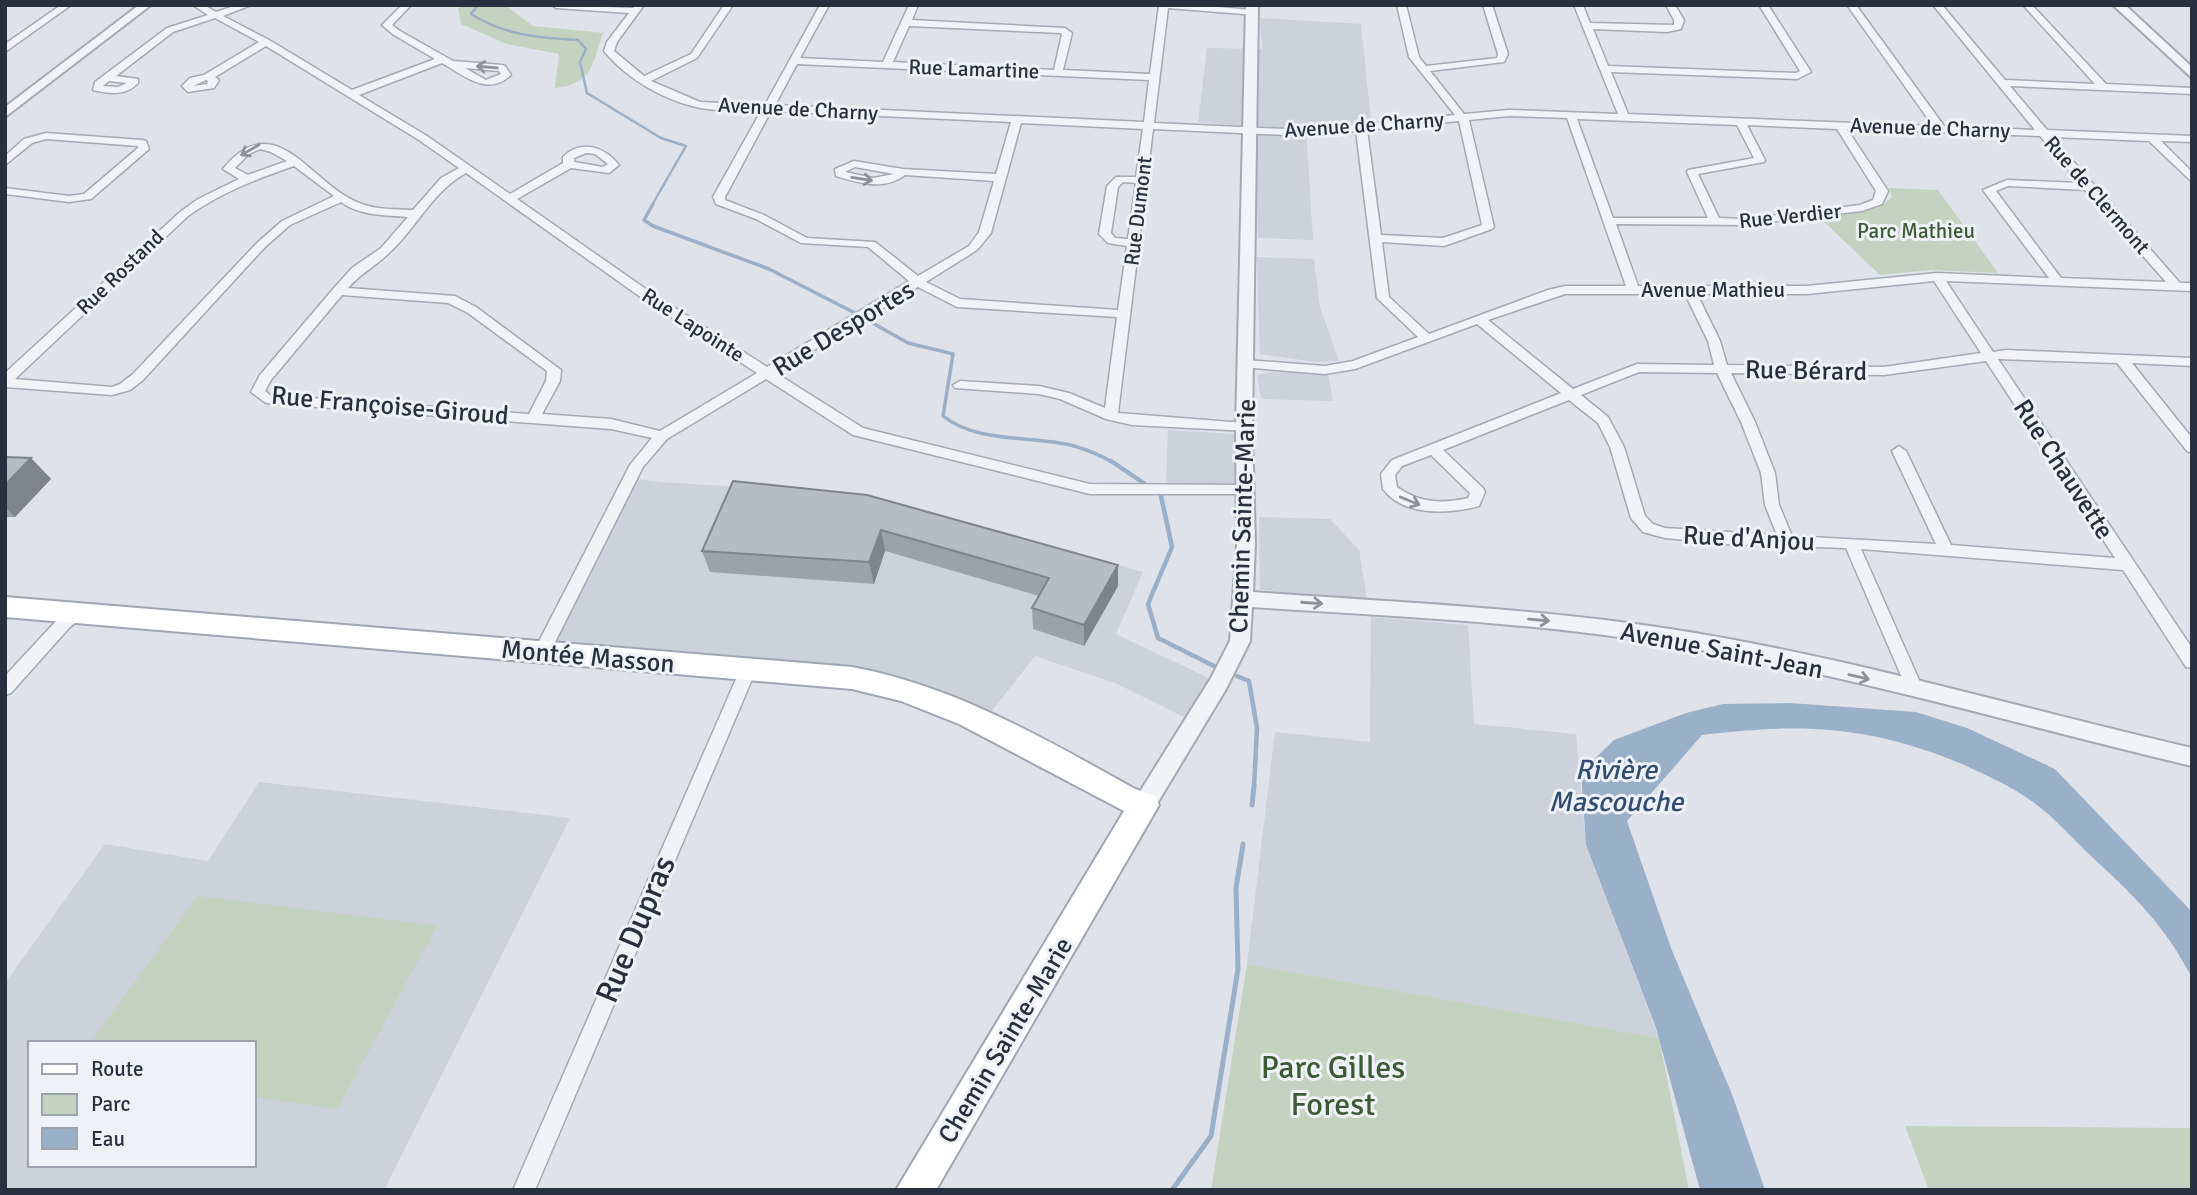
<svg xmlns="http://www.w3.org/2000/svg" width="2197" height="1195" viewBox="0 0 2197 1195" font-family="Signika,sans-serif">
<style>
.built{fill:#cdd1da;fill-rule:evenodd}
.green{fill:#c4d2c0}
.water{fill:#9aafc8}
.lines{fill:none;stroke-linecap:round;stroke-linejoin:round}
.stream-far3{stroke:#9aafc8;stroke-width:2.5}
.stream-far2{stroke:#9aafc8;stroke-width:3.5}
.stream-far1{stroke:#9aafc8;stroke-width:4.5}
.stream{stroke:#9aafc8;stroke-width:5}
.minor-casing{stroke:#a4a9b2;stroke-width:3}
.tertiary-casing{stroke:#a4a9b2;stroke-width:4}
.primary-casing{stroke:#9ea6b4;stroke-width:4}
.minor{fill:#f1f3f6;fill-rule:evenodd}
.tertiary{fill:#f1f3f6;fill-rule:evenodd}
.primary{fill:#fff;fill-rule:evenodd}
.wall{fill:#9da1a9}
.shaded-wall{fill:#7f838a}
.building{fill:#b6bbc5;stroke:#7f838a;stroke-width:2}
.oneway{stroke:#8c919a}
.labels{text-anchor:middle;stroke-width:6;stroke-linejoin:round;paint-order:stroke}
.far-street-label{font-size:21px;fill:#282f3f;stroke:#eef1f6}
.far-park-label{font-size:21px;fill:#3b5b35;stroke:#eef1f6}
.street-label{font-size:26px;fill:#282f3f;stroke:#eef1f6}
.water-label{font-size:28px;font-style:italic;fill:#324d72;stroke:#eef1f6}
.near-street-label{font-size:32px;fill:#282f3f;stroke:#eef1f6}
.near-park-label{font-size:32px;fill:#3b5b35;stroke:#eef1f6}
</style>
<rect width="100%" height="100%" fill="#dfe2e8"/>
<!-- built -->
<path class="built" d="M 1260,18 L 1361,24 L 1371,121 L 1306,128 L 1313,240 L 1258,238 L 1254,127 L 1198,122 L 1207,48 L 1262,49 Z
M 1257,257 L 1314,259 L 1320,307 L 1339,361 L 1316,362 L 1260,354 Z
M 1270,372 L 1328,374 L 1333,401 L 1261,399 L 1257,375 Z
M 1168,430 L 1234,434 L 1235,484 L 1166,483 Z
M 632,478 L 661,482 L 866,495 L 1143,572 L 1116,634 L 1219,683 L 1194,722 L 1115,683 L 1035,656 L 985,720 L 935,697 L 545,651 Z
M 1259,517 L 1330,519 L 1359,550 L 1367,600 L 1260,590 Z
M 1371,617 L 1468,625 L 1474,724 L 1576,734 L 1586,845 L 1659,1038 L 1247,964 L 1275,732 L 1370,742 Z
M 259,782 L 570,818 L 384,1190 L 5,1190 L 5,983 L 105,844 L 208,861 ZM 30,1043 L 254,1043 L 254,1165 L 30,1165 Z"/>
<!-- green -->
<path class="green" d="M 465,5 L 505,5 L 533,26 L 603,33 C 592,64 593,84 555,88 L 559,54 L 507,44 L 461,24 L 458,8 Z
M 1889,188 L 1938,190 L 1998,273 L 1931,270 L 1880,275 L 1819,217 C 1844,214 1874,216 1892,197 Z
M 198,896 L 437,926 L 337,1109 L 254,1097 L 254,1043 L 90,1043 Z
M 1247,964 L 1659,1038 L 1689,1190 L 1211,1190 Z
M 1905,1126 L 2192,1128 L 2192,1190 L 1929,1190 Z"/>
<!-- water -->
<path class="water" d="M 1790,703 L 1916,712 L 1967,728 L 2055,769 L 2192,912 L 2192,978 C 2165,925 2134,896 2091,856 C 2072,838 2054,817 2033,802 C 2011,786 1986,775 1962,764 C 1867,725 1802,723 1702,735 L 1627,821 L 1671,948 L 1733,1097 L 1765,1190 L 1700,1190 L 1656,1028 L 1586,845 L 1581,772 L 1614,740 L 1686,713 L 1723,704 Z"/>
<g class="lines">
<!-- stream-far3 -->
<path class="stream-far3" d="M 478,5 L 471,14 C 504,35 539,38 578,40 L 586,49 L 580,62 L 587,93 L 661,138 L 686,146 L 652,205"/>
<!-- stream-far2 -->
<path class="stream-far2" d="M 653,204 L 644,220 L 653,226 L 769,269 L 855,313
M 871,322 L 908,343 L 953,354 L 943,416 C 978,444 1033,435 1074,446 C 1088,450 1102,456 1114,463"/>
<!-- stream-far1 -->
<path class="stream-far1" d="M 1111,461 L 1145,484
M 1161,496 L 1172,547 L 1148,604 L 1158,638 L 1214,666
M 1237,676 L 1249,681 L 1257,728 L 1254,787"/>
<!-- stream -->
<path class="stream" d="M 1252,805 L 1254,786
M 1172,1190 L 1211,1136 L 1238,969 L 1236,888 L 1243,844"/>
<defs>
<path id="minor" d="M 61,5 L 71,5 L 5,52 L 5,44 Z
M 193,5 L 204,5 L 216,12 L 237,5 L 251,5 L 223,16 L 269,40 L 352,90 L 435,59 L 394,35 L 382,25 L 402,5 L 411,5 L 392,25 L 400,31 L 453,61 L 502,65 L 505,66 L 511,75 C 487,97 465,76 442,63 L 359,95 L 427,136 L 510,194 L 563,163 L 563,157 C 581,139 605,147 619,165 L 609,173 L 571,168 L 517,199 L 650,292 L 767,367 L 909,281 L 868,247 L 801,243 L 756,219 L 716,204 L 713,197 L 761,111 C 740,110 716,112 696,107 C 662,99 626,78 604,51 L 607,42 L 629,13 L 556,8 L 552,5 L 633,8 L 635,5 L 644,5 L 617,42 L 614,51 L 644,76 L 691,54 L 724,5 L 733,5 L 697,58 L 651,81 L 700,102 L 765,105 L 820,5 L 829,5 L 800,58 L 883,62 L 909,5 L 918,5 L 912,20 L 1065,28 L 1072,33 L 1063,70 L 1150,74 L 1159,5 L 1196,5 L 1252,10 L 1255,11 L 1255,15 L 1168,8 L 1154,123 L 1306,130 L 1455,115 L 1409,57 L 1397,5 L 1406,5 L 1419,57 L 1426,66 L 1497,58 L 1498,54 L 1483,5 L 1492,5 L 1508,54 L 1504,62 L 1430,71 L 1464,114 L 1509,110 L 1618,114 L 1574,5 L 1583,5 L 1590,23 L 1674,25 L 1674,20 L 1666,5 L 1675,5 L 1684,20 L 1681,29 L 1667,32 L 1593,29 L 1608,66 L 1796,73 L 1800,71 L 1759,5 L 1768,5 L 1811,72 L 1797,79 L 1611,72 L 1628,114 L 1933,126 L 1847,5 L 1856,5 L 1944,126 L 2035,130 L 1933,5 L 1942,5 L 2005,80 L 2095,84 L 2023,5 L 2032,5 L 2106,84 L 2192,88 L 2192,94 L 2010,86 L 2047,130 L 2192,136 L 2192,142 L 2161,141 L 2192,172 L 2192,182 L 2149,141 L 2052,137 L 2180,283 L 2192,283 L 2192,291 L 1946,281 L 1993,352 L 2006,350 L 2192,358 L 2192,366 L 2132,363 L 2192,438 L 2192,453 L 2187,451 L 2117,363 L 1998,359 L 2192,648 L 2192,668 L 2186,667 L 2123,570 L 1861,549 L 1923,689 L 1921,694 L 1915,696 L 1909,694 L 1846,548 L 1727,544 L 1665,538 L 1643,532 L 1631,518 L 1610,447 L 1598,423 L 1569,400 L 1443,450 L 1483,488 L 1485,492 L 1479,506 C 1449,514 1404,517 1383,489 L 1381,474 L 1392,460 L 1561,393 L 1477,324 L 1355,369 L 1325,374 L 1241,367 L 1241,361 L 1246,360 L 1325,366 L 1353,361 L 1418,337 L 1377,298 L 1356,131 L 1306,136 L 1153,129 L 1118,413 L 1244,423 L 1249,425 L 1251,428 L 1249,431 L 1132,425 L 1106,419 L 1060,399 L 1039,394 L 955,388 L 953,385 L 960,381 L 1039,386 L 1069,393 L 1105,408 L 1117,317 L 957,307 L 918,287 L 776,373 L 863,428 L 1090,484 L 1245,485 L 1252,490 L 1250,494 L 1090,494 L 853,435 L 766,379 L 667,439 L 643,467 L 548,656 L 536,656 L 534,651 L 630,465 L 652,438 L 611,429 L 266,403 L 251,392 L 260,375 L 334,288 L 352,268 L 381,248 L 408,217 C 385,215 360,216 341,202 L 290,225 L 265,247 L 143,380 L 130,390 L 112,395 L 5,387 L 5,373 L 180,212 L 198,199 L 239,179 L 223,169 C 276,104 310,184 359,203 C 376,210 395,209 413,210 L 441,178 L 459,168 L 419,140 L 266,46 L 215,77 L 219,80 L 214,88 L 188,92 L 182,86 L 190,78 L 204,75 L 259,42 L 215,18 L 173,32 L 116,76 L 138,79 L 138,83 C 126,96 110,94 93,90 L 95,82 L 167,28 L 208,15 ZM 909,26 L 1060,33 L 1062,34 L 1054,70 L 893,62 ZM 797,64 L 1149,80 L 1144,122 L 775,105 ZM 465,68 L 499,71 L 501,74 L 486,80 ZM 206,80 L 208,81 L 207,84 L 193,86 ZM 109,81 L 127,83 L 118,87 L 103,86 ZM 771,111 L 1011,122 L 996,174 L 903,169 L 854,161 L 835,169 L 836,176 C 859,183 884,191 905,175 L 994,181 L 979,232 L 969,246 L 918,276 L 875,242 L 807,238 L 764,215 L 725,200 L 725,197 ZM 1509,116 L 1567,118 L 1626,286 L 1565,286 L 1548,290 L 1429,334 L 1389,297 L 1382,242 L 1444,246 L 1492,229 L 1494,227 L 1469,120 ZM 1577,119 L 1737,125 L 1754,158 L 1688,170 L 1687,172 L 1708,218 L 1613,218 ZM 1459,121 L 1482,225 L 1443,238 L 1381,235 L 1367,130 ZM 1021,123 L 1143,129 L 1136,177 L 1116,177 L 1107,186 L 1099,234 L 1108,243 L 1127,246 L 1118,310 L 960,299 L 926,282 L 977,250 L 991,233 ZM 1747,125 L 1837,129 L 1876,191 L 1873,200 L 1860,205 L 1745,219 L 1719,218 L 1698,174 L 1764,162 L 1765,160 ZM 1847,129 L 2040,136 L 2079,183 L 2007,180 L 1983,190 L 2049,278 L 1937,273 L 1807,286 L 1638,286 L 1616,224 L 1745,225 L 1862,211 L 1882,204 L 1888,191 ZM 260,149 L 271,152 L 287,161 L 248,175 L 235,168 L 249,154 ZM 586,153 L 595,154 L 608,164 L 603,167 L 574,162 L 574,158 ZM 294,166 L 334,196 L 282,221 L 257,243 L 133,374 L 120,384 L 112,387 L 15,379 L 188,216 C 220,193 256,179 294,166 ZM 855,167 L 894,174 L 873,178 L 845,172 ZM 466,173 L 642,298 L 757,373 L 660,431 L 611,419 L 542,414 L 560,381 L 561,370 L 476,307 L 455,296 L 348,288 C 361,273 376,266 390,252 C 417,227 433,191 466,173 ZM 1123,182 L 1136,183 L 1128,239 L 1115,238 L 1111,233 L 1118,187 ZM 2008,186 L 2085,190 L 2166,282 L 2061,278 L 1996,191 ZM 1934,281 L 1981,353 L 1884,367 L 1727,365 L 1720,341 L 1697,294 L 1807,294 ZM 1565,294 L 1685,294 L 1708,341 L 1714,365 L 1637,364 L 1573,389 L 1488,320 ZM 342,295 L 448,303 L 468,313 L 547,371 L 546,381 L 529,414 L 270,395 L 265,391 L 271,380 ZM 1986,361 L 2115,558 L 1951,545 L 1906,451 L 1899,446 L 1892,451 L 1936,544 L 1792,536 L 1779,505 L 1775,473 L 1755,422 L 1731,373 L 1884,375 ZM 1639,372 L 1717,373 L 1741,422 L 1761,473 L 1765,505 L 1777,535 L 1665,528 L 1653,524 L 1645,516 L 1624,447 L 1608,417 L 1581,395 ZM 1431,455 L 1470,493 L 1468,498 C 1442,504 1419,503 1397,487 L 1395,475 L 1402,466 Z
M 46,133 L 142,140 L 146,141 L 149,149 L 91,199 L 69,202 L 5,194 L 5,188 L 69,196 L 84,194 L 138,148 L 138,146 L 46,139 L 32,143 L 5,165 L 5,156 L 24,139 Z
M 77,608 L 83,610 L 85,614 L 69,628 L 11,693 L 5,695 L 5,676 L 57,620 Z
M 748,663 L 754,665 L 756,670 L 535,1190 L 513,1190 L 740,670 L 742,665 Z"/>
<path id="tertiary" d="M 139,5 L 151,5 L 5,117 L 5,107 Z
M 1246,5 L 1258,5 L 1252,428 L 1255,544 L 1253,592 C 1392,602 1532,608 1670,629 C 1846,656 2018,708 2192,748 L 2192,766 C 2019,725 1848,674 1672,645 C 1534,622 1392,616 1252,607 L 1250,641 L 1226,689 L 1152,812 L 1144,815 L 1136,812 L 1133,805 L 1136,798 L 1211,678 L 1230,641 L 1237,544 L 1236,428 Z
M 2113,5 L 2125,5 L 2192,67 L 2192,78 Z"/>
<path id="primary" d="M 5,597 L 852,667 C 955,686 1045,739 1135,789 L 1155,796 L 1159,805 L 936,1190 L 896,1190 L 1124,811 L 959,724 L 901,701 L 852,689 L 5,617 Z"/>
</defs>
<!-- minor casing -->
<use href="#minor" class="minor-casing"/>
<!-- tertiary casing -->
<use href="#tertiary" class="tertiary-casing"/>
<!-- primary casing -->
<use href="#primary" class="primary-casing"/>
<!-- minor -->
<use href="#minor" class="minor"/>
<!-- tertiary -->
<use href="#tertiary" class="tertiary"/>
<!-- primary -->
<use href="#primary" class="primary"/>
</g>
<!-- wall -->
<path class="wall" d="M 5,457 L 31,458 L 51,479 L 15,517 L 5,517 Z
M 733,481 L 1118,565 L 1118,586 L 1084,646 L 1033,629 L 1032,608 L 1039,596 L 885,551 L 874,584 L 710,572 L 702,551 Z"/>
<!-- shaded-wall -->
<path class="shaded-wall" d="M 31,458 L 51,479 L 15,517 L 5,507 L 5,485 Z
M 881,530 L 885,551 L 874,584 L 869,562 Z
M 1118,565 L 1118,586 L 1084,646 L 1084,625 Z"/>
<!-- building -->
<path class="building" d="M 5,457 L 31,458 L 5,485 Z
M 733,481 L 867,495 L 1118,565 L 1084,625 L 1032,608 L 1049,578 L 881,530 L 869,562 L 702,551 Z"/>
<!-- one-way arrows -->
<defs><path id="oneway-shaft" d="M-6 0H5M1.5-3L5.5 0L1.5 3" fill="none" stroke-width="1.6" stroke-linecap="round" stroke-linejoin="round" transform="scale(1.75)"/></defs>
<g class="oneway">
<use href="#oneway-shaft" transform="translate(487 67) rotate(-175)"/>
<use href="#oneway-shaft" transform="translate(250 150) rotate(150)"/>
<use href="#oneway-shaft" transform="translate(862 179) rotate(9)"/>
<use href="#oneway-shaft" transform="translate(1410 501) rotate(22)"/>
<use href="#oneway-shaft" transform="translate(1312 603) rotate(4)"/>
<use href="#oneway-shaft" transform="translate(1539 620) rotate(5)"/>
<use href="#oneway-shaft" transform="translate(1859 677) rotate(13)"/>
</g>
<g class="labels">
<!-- far-street labels -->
<g class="far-street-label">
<text transform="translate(974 69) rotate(2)" y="7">Rue Lamartine</text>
<text transform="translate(798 109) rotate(3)" y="7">Avenue de Charny</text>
<text transform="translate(1364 125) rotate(-4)" y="7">Avenue de Charny</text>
<text transform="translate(1930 128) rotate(2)" y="7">Avenue de Charny</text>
<text transform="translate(2097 195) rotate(49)" y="7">Rue de Clermont</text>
<text transform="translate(1138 211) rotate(-83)" y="7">Rue Dumont</text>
<text transform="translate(1790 216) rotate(-6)" y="7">Rue Verdier</text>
<text transform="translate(120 272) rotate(-44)" y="7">Rue Rostand</text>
<text x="1713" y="297">Avenue Mathieu</text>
<text transform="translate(693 325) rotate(33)" y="7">Rue Lapointe</text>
</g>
<!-- far-park labels -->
<g class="far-park-label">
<text x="1916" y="238">Parc Mathieu</text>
</g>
<!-- street labels -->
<g class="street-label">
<text transform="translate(843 328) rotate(-31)" y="9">Rue Desportes</text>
<text transform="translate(1806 370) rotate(1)" y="9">Rue Bérard</text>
<text transform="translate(390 405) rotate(5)" y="9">Rue Françoise-Giroud</text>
<text transform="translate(2064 469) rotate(57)" y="9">Rue Chauvette</text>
<text transform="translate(1242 516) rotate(-88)" y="9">Chemin Sainte-Marie</text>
<text transform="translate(1749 538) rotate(3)" y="9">Rue d'Anjou</text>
<text transform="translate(1722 650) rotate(11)" y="9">Avenue Saint-Jean</text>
<text transform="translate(588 656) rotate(5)" y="9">Montée Masson</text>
<text transform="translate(1005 1040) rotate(-59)" y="9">Chemin Sainte-Marie</text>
</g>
<!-- water labels -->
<g class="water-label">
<text x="1616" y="779">Rivière<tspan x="1616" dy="32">Mascouche</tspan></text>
</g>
<!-- near-street labels -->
<g class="near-street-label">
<text transform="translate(635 929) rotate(-67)" y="11">Rue Dupras</text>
</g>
<!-- near-park labels -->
<g class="near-park-label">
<text x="1333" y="1078">Parc Gilles<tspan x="1333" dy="37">Forest</tspan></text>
</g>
</g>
<!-- border -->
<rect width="2197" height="1195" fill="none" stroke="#282f3f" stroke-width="14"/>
<!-- legend -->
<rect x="28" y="1041" width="228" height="126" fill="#eef1f6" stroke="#9fa3ad" stroke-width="2"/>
<rect x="42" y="1064" width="35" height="10" fill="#ffffff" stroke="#9fa3ad" stroke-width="2"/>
<text x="91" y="1076" font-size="21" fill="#282f3f">Route</text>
<rect x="42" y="1094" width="35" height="21" fill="#c4d2c0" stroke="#9fa3ad" stroke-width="2"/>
<text x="91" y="1111" font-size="21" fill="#282f3f">Parc</text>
<rect x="42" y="1128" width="35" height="21" fill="#9aafc8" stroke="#9fa3ad" stroke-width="2"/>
<text x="91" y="1146" font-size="21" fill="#282f3f">Eau</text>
</svg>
